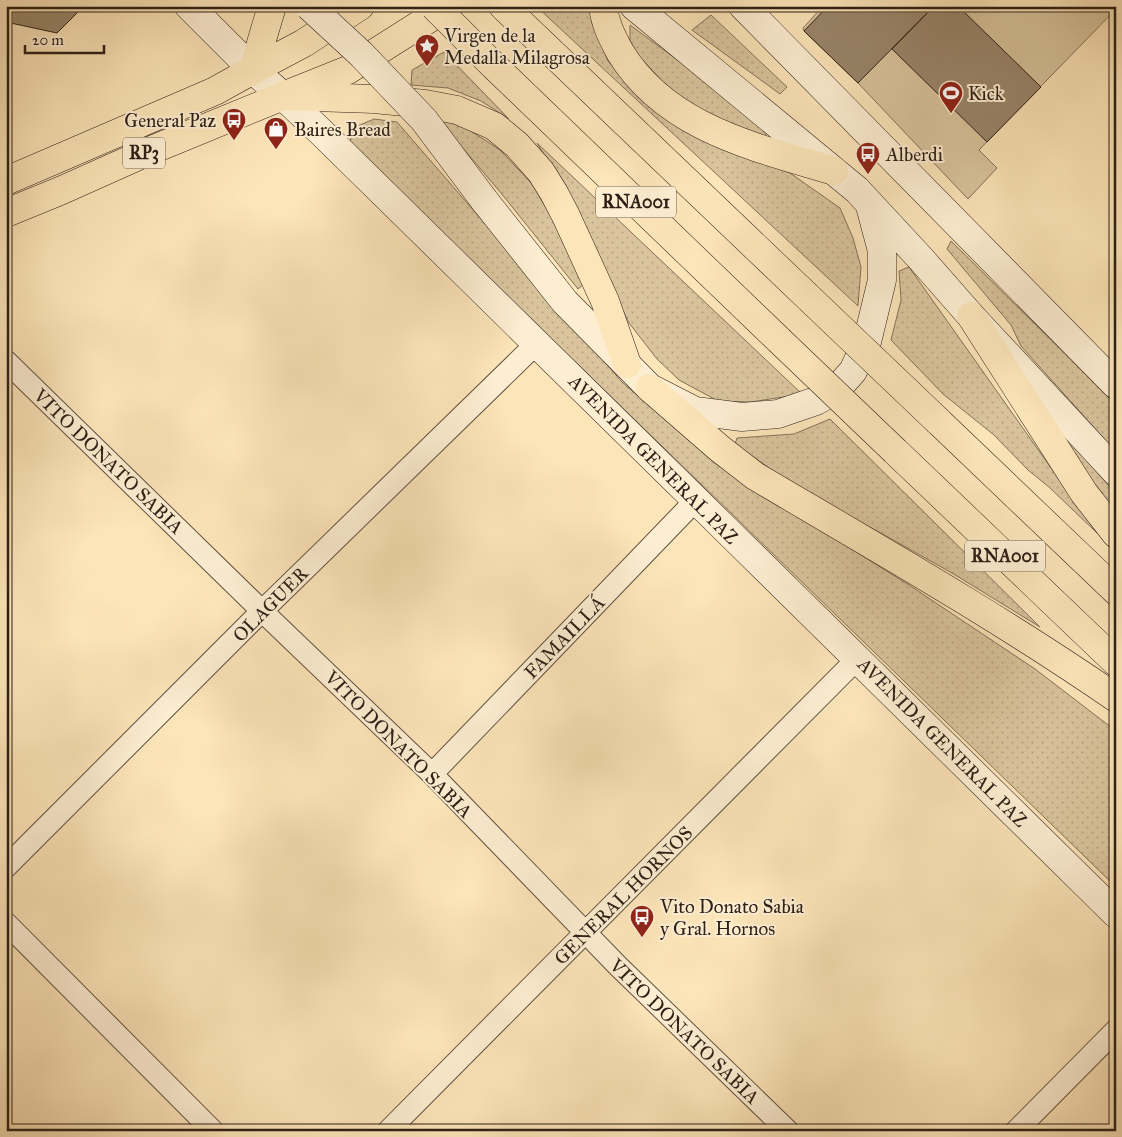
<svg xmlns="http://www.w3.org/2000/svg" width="1122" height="1137" viewBox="0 0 1122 1137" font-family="'IM FELL Great Primer',serif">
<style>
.grass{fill:url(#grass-dots);stroke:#84725a}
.garden{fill:#d9c49d;stroke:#84725a}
.building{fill:#99866b;stroke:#2e2017}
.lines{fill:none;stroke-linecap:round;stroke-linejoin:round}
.street-casing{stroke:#625140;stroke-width:23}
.secondary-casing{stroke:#2e2017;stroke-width:29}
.primary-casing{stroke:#2e2017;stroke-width:29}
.highway-casing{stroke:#2e2017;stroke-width:29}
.street{stroke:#fdeed2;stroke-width:21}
.secondary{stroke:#fdeed2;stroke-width:28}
.primary{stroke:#fce5b9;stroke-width:28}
.highway{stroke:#fce5b9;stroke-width:28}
.secondary-bridge-casing{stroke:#2e2017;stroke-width:29;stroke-linecap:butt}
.highway-bridge-casing{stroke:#2e2017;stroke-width:29;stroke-linecap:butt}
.secondary-bridge{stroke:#fdeed2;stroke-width:28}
.highway-bridge{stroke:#fce5b9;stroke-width:28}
.labels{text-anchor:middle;stroke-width:4;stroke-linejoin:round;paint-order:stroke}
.shield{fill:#fdeed2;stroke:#6c5e4f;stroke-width:1}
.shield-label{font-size:18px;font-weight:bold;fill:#2e2017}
.poi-label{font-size:19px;fill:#2e2017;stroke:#fdeed2;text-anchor:start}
.street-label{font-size:19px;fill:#2e2017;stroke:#fdeed2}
</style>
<defs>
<pattern id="grass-dots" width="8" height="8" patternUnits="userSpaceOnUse" patternTransform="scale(1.25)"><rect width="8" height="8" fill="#d9c49d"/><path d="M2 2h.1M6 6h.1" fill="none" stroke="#bba886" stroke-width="1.8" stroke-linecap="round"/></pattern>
</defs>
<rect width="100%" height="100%" fill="#fce5b9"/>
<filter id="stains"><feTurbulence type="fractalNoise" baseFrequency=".004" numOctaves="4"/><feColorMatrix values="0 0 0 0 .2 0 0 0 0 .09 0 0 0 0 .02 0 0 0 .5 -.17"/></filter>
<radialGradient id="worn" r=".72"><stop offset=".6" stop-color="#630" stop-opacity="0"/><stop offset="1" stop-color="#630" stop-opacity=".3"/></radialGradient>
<!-- grass -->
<path class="grass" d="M 536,6 L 590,6 L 592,23 L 608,61 L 639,96 L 731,150 L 790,173 L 840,208 L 853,238 L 861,267 L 858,306 Z
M 711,15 L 787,87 L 780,94 L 692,30 Z
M 630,25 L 698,75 L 767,132 L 764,137 L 699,111 L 665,84 L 638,55 L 630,41 Z
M 444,52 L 509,119 L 481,101 L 448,88 L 411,85 L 412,70 Z
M 374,119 L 397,122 L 622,382 L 716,464 L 909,585 L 1035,669 L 1116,731 L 1116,887 L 350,143 L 353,128 Z
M 439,120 L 459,123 L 500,150 L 533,185 L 560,233 L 584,284 L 578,289 L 501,193 Z
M 537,143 L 802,394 L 751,402 L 718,401 L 679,380 L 657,359 L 629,323 L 606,277 L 575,206 Z
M 951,241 L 1116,404 L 1116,452 L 1021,346 L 1011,325 L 947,249 Z
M 909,267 L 1097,533 L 1049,487 L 1028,470 L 994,435 L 943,394 L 891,340 L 901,300 L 899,271 Z
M 830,419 L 1040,627 L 952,573 L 818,498 L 775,472 L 735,444 L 737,438 L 794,434 Z
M 1056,426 L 1116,494 L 1116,513 L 1050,428 Z"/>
<!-- garden -->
<path class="garden" d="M 823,6 L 1116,6 L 1116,9 L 979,150 L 997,168 L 968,199 L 858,83 L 804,31 L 803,28 Z"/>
<!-- building -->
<path class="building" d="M 12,6 L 84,6 L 57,33 L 6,22 L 6,11 Z
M 828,6 L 934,6 L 858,83 L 804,31 Z
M 934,6 L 958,6 L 1041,87 L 987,142 L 892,49 Z"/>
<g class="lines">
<defs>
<path id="street" d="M 6,361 L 262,611 L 432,774 L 618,966 L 788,1131
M 432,774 L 695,501
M 6,867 L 262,611 L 536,344
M 6,923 L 213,1131
M 388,1131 L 858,658
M 1016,1131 L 1116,1030"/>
<path id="secondary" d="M 189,6 L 253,70 L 283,96 L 321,132 C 586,393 852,652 1116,914
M 634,6 L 857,190 L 921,259 L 971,316 L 1116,472
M 743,6 L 1116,385
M 484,200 L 565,302 L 650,388 L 695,411 L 742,417 L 778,414 L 816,401 L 837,389 L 853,371 L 867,342 L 882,280 L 882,251 L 870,206"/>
<path id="primary" d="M 603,6 C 605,24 612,37 620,52 C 666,128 755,147 834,171
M 253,70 L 304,43 L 360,6
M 283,96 L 348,70 L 449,6"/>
<path id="highway" d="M 503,6 L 810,299
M 492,64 L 779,340
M 6,181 L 215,91 L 253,70 L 272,6
M 6,213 L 60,191 L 154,149 L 283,96 L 374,99 L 425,104 L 457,110 L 494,126 L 517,145 L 541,172 L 554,193 L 566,216 L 605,301 L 627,364
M 971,316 L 1084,493 L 1116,534
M 650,388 L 719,448 L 755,476 C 877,548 1000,618 1116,698
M 938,421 L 1116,591
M 895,451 L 1116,662"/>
</defs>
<!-- street casing -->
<use href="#street" class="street-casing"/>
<!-- secondary casing -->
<use href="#secondary" class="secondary-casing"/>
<!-- primary casing -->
<use href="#primary" class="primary-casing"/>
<!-- highway casing -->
<use href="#highway" class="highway-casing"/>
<!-- street -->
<use href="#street" class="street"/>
<!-- secondary -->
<use href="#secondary" class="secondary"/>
<!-- primary -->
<use href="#primary" class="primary"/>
<!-- highway -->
<use href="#highway" class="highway"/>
<defs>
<path id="secondary-bridge" d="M 309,6 L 361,54 L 424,120 L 484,200"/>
<path id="highway-bridge" d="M 434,6 L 492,64
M 810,299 L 938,421
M 779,340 L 895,451"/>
</defs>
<!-- secondary-bridge casing -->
<use href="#secondary-bridge" class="secondary-bridge-casing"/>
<!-- highway-bridge casing -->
<use href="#highway-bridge" class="highway-bridge-casing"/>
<!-- secondary-bridge -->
<use href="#secondary-bridge" class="secondary-bridge"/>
<!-- highway-bridge -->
<use href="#highway-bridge" class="highway-bridge"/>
</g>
<!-- icons -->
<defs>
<symbol id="sight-pin" viewBox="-11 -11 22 30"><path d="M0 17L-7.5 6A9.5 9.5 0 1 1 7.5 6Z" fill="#8f2418" stroke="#fdeed2"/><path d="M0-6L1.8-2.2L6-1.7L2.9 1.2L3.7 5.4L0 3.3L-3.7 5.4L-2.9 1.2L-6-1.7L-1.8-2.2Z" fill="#fff"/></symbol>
<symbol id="stadium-pin" viewBox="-11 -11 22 30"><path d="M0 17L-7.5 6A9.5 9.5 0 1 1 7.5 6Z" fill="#8f2418" stroke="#fdeed2"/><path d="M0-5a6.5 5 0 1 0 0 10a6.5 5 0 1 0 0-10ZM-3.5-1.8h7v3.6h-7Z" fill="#fff"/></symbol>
<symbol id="bus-pin" viewBox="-11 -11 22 30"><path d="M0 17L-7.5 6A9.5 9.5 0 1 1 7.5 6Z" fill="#8f2418" stroke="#fdeed2"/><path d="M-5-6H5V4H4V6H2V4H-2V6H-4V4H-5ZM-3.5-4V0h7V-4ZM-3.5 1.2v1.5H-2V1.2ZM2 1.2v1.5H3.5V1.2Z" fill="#fff"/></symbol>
<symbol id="shop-pin" viewBox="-11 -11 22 30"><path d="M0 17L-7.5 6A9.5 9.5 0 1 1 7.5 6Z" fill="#8f2418" stroke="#fdeed2"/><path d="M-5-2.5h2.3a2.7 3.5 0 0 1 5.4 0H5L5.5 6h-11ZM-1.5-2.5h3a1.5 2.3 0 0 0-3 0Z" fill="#fff"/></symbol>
</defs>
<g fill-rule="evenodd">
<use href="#sight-pin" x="413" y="32" width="28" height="38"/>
<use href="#stadium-pin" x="937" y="79" width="28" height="38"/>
<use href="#bus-pin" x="220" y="106" width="28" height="38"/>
<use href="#shop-pin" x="262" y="115" width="28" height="38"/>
<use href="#bus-pin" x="854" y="140" width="28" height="38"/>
<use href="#bus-pin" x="628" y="903" width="28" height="38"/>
</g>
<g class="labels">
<!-- shield labels -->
<g class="shield">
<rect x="123" y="137.5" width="42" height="31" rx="4"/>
<rect x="596" y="186.5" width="80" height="31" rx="4"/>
<rect x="965" y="540.5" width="80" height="31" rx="4"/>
</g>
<g class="shield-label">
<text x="144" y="159">RP3</text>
<text x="636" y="208">RNA001</text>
<text x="1005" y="562">RNA001</text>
</g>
<!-- poi labels -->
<g class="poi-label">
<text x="444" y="42">Virgen de la<tspan x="444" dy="22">Medalla Milagrosa</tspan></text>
<text x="968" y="100">Kick</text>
<text x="216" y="127" text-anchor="end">General Paz</text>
<text x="294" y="136">Baires Bread</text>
<text x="886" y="161">Alberdi</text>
<text x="660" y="913">Vito Donato Sabia<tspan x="660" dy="22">y Gral. Hornos</tspan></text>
</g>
<!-- street labels -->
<g class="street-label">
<text transform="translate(654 459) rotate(45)" y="7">AVENIDA GENERAL PAZ</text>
<text transform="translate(109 461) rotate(44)" y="7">VITO DONATO SABIA</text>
<text transform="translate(270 604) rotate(-45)" y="7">OLAGUER</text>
<text transform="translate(564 637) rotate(-46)" y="7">FAMAILLÁ</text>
<text transform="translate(943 742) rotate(45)" y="7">AVENIDA GENERAL PAZ</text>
<text transform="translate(399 744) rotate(45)" y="7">VITO DONATO SABIA</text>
<text transform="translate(623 895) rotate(-45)" y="7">GENERAL HORNOS</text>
<text transform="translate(685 1031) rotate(44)" y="7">VITO DONATO SABIA</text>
</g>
</g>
<!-- margin -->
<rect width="1122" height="1137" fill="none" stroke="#fce5b9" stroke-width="25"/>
<rect x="8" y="8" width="1107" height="1122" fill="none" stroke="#2e2017" stroke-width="2.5"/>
<rect x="12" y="12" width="1097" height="1112" fill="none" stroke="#2e2017"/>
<!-- scale -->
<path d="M25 45v8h79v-8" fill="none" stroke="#2e2017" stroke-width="2.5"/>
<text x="32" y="45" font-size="15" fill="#2e2017" stroke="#fdeed2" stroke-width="4" paint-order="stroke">20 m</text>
<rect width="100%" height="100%" filter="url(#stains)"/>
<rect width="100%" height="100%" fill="url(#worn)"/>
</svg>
